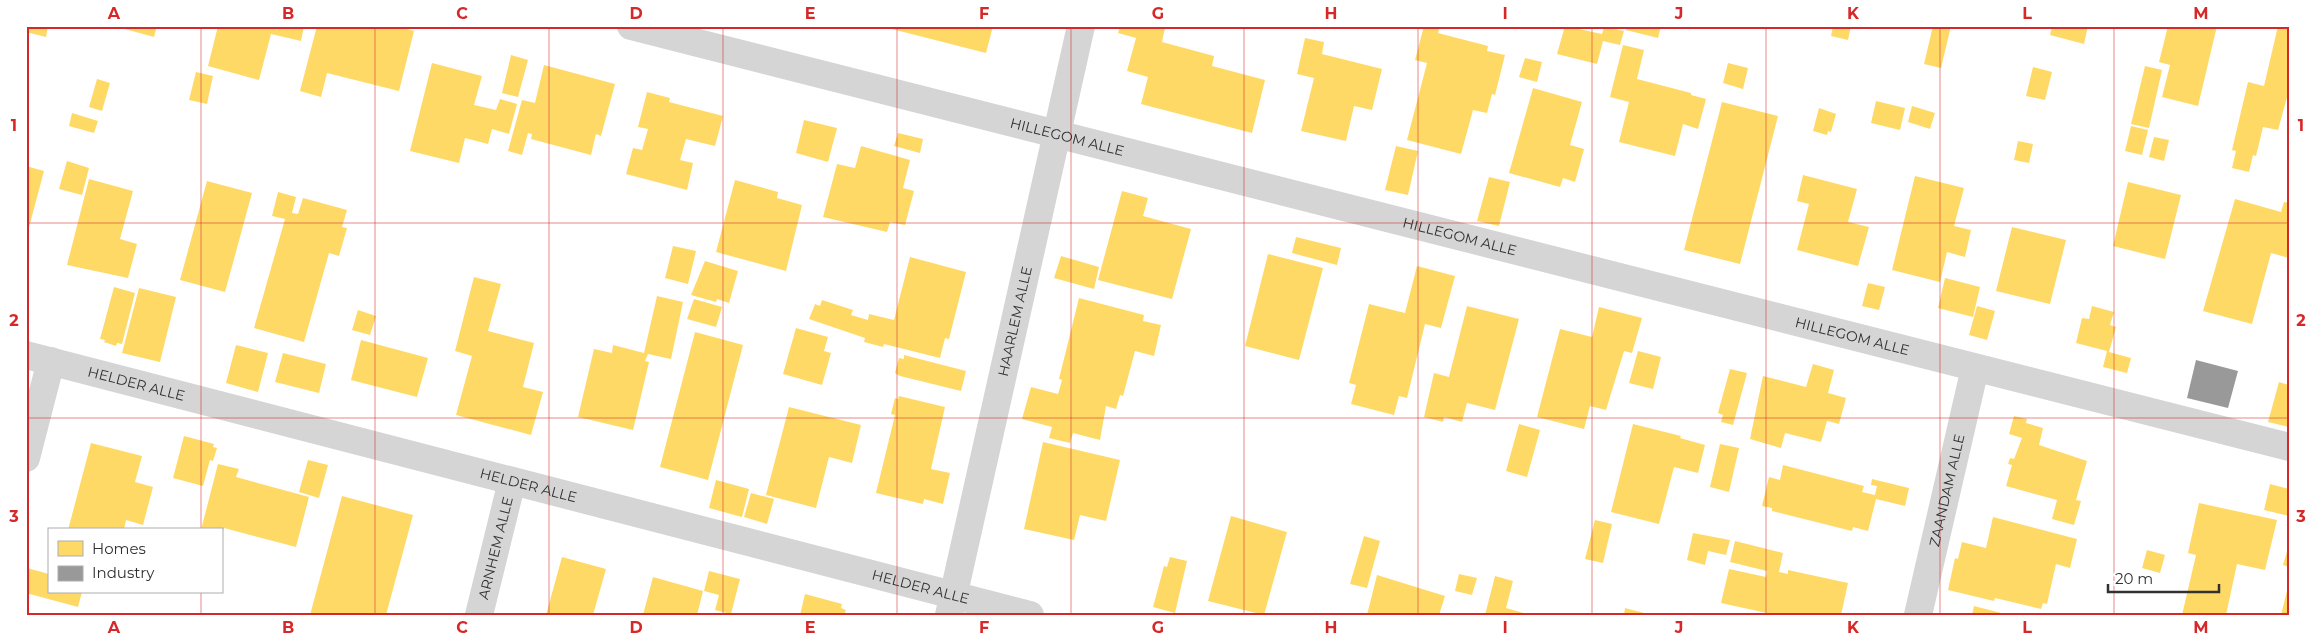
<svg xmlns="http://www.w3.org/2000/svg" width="2315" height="641" viewBox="0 0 2315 641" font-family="Montserrat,sans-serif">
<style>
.homes{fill:#ffd966}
.industry{fill:#999}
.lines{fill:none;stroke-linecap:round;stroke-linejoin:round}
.street{stroke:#d5d5d5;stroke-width:28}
.grid{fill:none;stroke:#d62828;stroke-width:1;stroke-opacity:0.55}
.labels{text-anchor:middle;stroke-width:5;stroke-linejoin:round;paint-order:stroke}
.street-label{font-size:14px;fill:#313131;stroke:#fff}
.neatline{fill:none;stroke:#d62828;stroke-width:2}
.grid-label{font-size:16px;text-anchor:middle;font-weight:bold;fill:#d62828}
</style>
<rect width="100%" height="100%" fill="#fff"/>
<!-- homes -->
<path class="homes" d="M 26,26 L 48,26 L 46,37 L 26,32 Z
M 114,26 L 157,26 L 154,37 Z
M 218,26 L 304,26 L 301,41 L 271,34 L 259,80 L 208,66 Z
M 317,26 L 395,26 L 414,31 L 399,91 L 327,73 L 321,97 L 300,91 Z
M 888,26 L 993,26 L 986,53 L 888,28 Z
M 1120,26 L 1165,28 L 1162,42 L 1214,56 L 1212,66 L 1265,80 L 1252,133 L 1141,104 L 1148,77 L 1127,71 L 1136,38 L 1118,33 Z
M 1424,26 L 1440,26 L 1438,33 L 1488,46 L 1487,51 L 1505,55 L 1495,95 L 1492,94 L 1487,113 L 1473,110 L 1461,154 L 1407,140 L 1427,63 L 1415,60 Z
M 1565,26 L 1602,34 L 1604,27 L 1624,31 L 1620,45 L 1603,41 L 1597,64 L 1557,54 Z
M 1627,26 L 1661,26 L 1658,38 L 1626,30 Z
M 1833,26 L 1851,26 L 1848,40 L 1831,36 Z
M 1933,26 L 1951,26 L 1941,68 L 1924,64 Z
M 2052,26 L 2088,26 L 2084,44 L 2050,35 Z
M 2168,26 L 2217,26 L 2198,106 L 2162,97 L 2170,65 L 2159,62 Z
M 2278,26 L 2289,26 L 2289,90 L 2278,130 L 2263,127 L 2256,156 L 2253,155 L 2249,172 L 2232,168 L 2236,151 L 2232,150 L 2248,82 L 2264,86 Z
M 1305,38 L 1324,42 L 1322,54 L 1382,69 L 1372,110 L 1354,106 L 1346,141 L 1301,131 L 1314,78 L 1297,74 Z
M 1623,45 L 1644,50 L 1637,79 L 1691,93 L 1691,95 L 1706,99 L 1698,129 L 1683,124 L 1675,156 L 1619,142 L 1629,102 L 1610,97 Z
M 511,55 L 528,60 L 518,97 L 502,93 Z
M 1525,58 L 1542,62 L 1537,82 L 1519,77 Z
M 432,63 L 482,76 L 474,105 L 496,110 L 500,99 L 517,104 L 509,134 L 492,129 L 488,144 L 465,138 L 459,163 L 410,151 Z
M 1728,63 L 1748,68 L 1743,89 L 1723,83 Z
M 544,65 L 615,84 L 601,136 L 596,134 L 591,155 L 531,139 L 532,134 L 528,133 L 522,155 L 508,151 L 522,100 L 535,103 Z
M 2145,66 L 2162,70 L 2149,128 L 2131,124 Z
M 2033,67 L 2052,72 L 2045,100 L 2026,96 Z
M 196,72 L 213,76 L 207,104 L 189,100 Z
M 97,79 L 110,83 L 102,111 L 89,107 Z
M 1533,88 L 1582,102 L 1570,145 L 1584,149 L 1575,182 L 1563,178 L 1560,187 L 1509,173 Z
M 647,92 L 670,98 L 669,102 L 723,116 L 715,146 L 686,139 L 680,160 L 693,163 L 687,190 L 626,174 L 633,148 L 642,150 L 648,129 L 638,127 Z
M 1876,101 L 1905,108 L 1900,130 L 1871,123 Z
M 1722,102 L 1778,116 L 1740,264 L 1684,250 Z
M 1912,106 L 1935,113 L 1930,129 L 1908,122 Z
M 1819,108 L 1836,114 L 1831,132 L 1828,131 L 1827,135 L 1813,131 Z
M 72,113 L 98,121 L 94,133 L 69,126 Z
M 804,120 L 837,128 L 828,162 L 796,153 Z
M 2131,126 L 2148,130 L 2142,155 L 2125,151 Z
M 898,133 L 923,139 L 920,153 L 894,146 Z
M 2154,137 L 2169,140 L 2164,161 L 2149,157 Z
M 2018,141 L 2033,144 L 2029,163 L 2014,160 Z
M 861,146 L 910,160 L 903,188 L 914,191 L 905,225 L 890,222 L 887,232 L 823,217 L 837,164 L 855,168 Z
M 1396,146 L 1418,151 L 1408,195 L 1385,190 Z
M 67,161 L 89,168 L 82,195 L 59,189 Z
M 26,166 L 44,171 L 28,231 L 26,231 Z
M 1803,175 L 1857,189 L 1848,222 L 1869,227 L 1858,266 L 1797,250 L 1809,204 L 1797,201 Z
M 1915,176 L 1964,188 L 1954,226 L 1971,230 L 1965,257 L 1947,252 L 1940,282 L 1892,270 Z
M 1489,177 L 1510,182 L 1499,226 L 1477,221 Z
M 89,179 L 133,191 L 120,239 L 137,244 L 128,278 L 67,265 Z
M 735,180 L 778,192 L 777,198 L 802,205 L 786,271 L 716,252 Z
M 207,181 L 252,193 L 225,292 L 180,280 Z
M 2128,182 L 2181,195 L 2165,259 L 2113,246 Z
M 1122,191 L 1148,198 L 1143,216 L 1191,229 L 1172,299 L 1098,280 Z
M 278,192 L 296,197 L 292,213 L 298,214 L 303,198 L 347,210 L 342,227 L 347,228 L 339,256 L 329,253 L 304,342 L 254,328 L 285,219 L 272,216 Z
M 2235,199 L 2281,212 L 2284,202 L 2289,203 L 2289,258 L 2271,253 L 2252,324 L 2203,311 Z
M 2012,227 L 2066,240 L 2050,304 L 1996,291 Z
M 1296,237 L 1341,248 L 1337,265 L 1292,253 Z
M 673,246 L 696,251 L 688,284 L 665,278 Z
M 1268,254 L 1323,268 L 1299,360 L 1245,346 Z
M 1061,256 L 1099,267 L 1094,289 L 1054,278 Z
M 910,257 L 966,272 L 949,339 L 945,338 L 940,358 L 884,344 L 883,347 L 864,342 L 865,338 L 809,319 L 815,304 L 820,306 L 822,300 L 853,310 L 851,315 L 868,320 L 869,314 L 894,320 Z
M 705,261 L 738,271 L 729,303 L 717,299 L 716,302 L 691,295 Z
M 1417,266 L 1455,276 L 1441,328 L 1425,324 L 1407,398 L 1399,396 L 1394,415 L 1351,404 L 1356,385 L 1349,383 L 1369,304 L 1405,313 Z
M 474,277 L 501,284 L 488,331 L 534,343 L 523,387 L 543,392 L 531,435 L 456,415 L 472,356 L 455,351 Z
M 1945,278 L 1980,287 L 1973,317 L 1938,308 Z
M 1868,283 L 1885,287 L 1879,310 L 1862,306 Z
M 114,287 L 135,293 L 122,344 L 117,343 L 116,346 L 104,342 L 105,340 L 100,339 Z
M 139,288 L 176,297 L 160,362 L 122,353 Z
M 657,296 L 683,302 L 671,359 L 648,354 L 645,361 L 649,362 L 633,430 L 578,417 L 594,349 L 612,353 L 613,345 L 644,353 Z
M 1079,298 L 1144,315 L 1143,321 L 1161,325 L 1154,356 L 1135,351 L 1123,396 L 1120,395 L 1116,409 L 1106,406 L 1100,440 L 1073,433 L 1070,443 L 1049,438 L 1052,427 L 1022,419 L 1031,387 L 1058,394 L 1062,380 L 1059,379 Z
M 694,299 L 722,307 L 716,327 L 687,319 Z
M 1467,306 L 1519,319 L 1495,410 L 1467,403 L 1462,422 L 1444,417 L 1443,422 L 1424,417 L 1434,373 L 1449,377 Z
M 1977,306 L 1995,311 L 1987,340 L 1969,335 Z
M 2092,306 L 2114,312 L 2110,325 L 2116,327 L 2109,352 L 2131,358 L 2127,373 L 2103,367 L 2107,351 L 2076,343 L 2082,318 L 2089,319 Z
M 1599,307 L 1642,318 L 1632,353 L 1624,351 L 1606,410 L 1590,406 L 1584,429 L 1537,417 L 1560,329 L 1592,337 Z
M 358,310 L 376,316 L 370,335 L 352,330 Z
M 796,328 L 828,337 L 824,351 L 831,353 L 822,385 L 783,374 Z
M 695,332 L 743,345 L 708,480 L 660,467 Z
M 361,340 L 428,358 L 417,397 L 351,380 Z
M 236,345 L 268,353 L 258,392 L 226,383 Z
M 1638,351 L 1661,357 L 1653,389 L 1629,383 Z
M 283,353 L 326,364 L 319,393 L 275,382 Z
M 904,355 L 966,371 L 961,391 L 900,376 L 895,373 L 899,358 L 904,359 Z
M 1813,364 L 1834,370 L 1828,393 L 1846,398 L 1839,424 L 1827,421 L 1821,442 L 1785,433 L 1781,448 L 1750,439 L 1763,376 L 1806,387 Z
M 1730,369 L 1747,373 L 1733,425 L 1721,422 L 1723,415 L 1718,413 Z
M 2279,382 L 2289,385 L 2289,427 L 2268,422 Z
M 899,396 L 945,407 L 931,469 L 950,473 L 943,504 L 924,499 L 923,504 L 876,493 L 895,415 L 891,414 L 895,398 L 898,399 Z
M 789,407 L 861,425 L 852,463 L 829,457 L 816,508 L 766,495 Z
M 2014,416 L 2027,419 L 2026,423 L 2043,428 L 2039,445 L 2087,461 L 2076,500 L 2081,501 L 2074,525 L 2052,519 L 2057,500 L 2006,486 L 2012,465 L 2008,464 L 2010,458 L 2014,459 L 2022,438 L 2009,434 Z
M 1519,424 L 1540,430 L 1527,477 L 1506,471 Z
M 1633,424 L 1681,436 L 1680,438 L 1705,445 L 1698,473 L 1674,467 L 1659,524 L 1611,512 Z
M 184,436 L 214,444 L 213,447 L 217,448 L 213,461 L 210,460 L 203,486 L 173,478 Z
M 1043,442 L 1120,460 L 1106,521 L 1080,515 L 1074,540 L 1024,529 Z
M 91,443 L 142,456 L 135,482 L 153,487 L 143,525 L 126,520 L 124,530 L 68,530 Z
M 1720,444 L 1739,448 L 1729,492 L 1710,487 Z
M 308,460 L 328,465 L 319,498 L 299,492 Z
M 218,464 L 239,469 L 236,477 L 309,497 L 296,547 L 224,528 L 222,535 L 221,530 L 201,530 Z
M 1783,465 L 1864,486 L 1862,492 L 1875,495 L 1877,486 L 1871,485 L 1872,479 L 1909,488 L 1905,506 L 1876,499 L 1868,531 L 1853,527 L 1852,531 L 1772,511 L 1772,508 L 1762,506 L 1769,477 L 1780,480 Z
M 716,480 L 749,489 L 742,517 L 709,508 Z
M 2270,484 L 2289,489 L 2289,516 L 2264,510 Z
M 751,493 L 774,499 L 767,524 L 744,517 Z
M 342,496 L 413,515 L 386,615 L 310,615 Z
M 2199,503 L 2277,520 L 2265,570 L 2237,564 L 2226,615 L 2182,615 L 2196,555 L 2188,553 Z
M 1231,516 L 1287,532 L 1264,615 L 1208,601 Z
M 1993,517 L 2077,539 L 2070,568 L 2056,564 L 2047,604 L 2043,603 L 2041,609 L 1995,598 L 1994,601 L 1948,590 L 1955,558 L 1958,559 L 1962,542 L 1986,548 Z
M 1595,520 L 1612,524 L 1603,563 L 1585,559 Z
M 1693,533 L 1730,540 L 1726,555 L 1708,551 L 1705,565 L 1687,560 Z
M 1364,536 L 1380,541 L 1367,588 L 1350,584 Z
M 1735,541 L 1783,553 L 1779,572 L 1788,574 L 1788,570 L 1848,583 L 1841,615 L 1776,615 L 1721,603 L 1729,569 L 1766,577 L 1767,571 L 1730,562 Z
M 2289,545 L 2289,567 L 2283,565 Z
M 2147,550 L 2165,555 L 2160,573 L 2142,568 Z
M 562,557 L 606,569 L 593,615 L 546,615 Z
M 1170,557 L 1187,561 L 1175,613 L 1153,607 L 1164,566 L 1167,567 Z
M 27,568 L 49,574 L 49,592 L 82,592 L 78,607 L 26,593 Z
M 709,571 L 740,579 L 731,614 L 715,610 L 719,595 L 704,591 Z
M 1459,574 L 1477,578 L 1472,595 L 1455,591 Z
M 1377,575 L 1445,596 L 1439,615 L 1367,615 Z
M 1495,576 L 1513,581 L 1506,608 L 1530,615 L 1485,615 Z
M 653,577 L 703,591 L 697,615 L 643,615 Z
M 2288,587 L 2289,615 L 2281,615 Z
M 805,594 L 842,604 L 841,608 L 846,610 L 844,615 L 800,615 Z
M 1974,606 L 2005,614 L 2005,615 L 1972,615 Z
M 1625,608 L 1644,613 L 1644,615 L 1624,615 Z"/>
<!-- industry -->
<path class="industry" d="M 2196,360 L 2238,371 L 2228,408 L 2187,398 Z"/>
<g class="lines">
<!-- street -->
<g class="street">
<path id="s1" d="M 631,26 L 2289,447"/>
<path id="s2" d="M 26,355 L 1030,615"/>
<path d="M 26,458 L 51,361"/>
<path id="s3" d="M 479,615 L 512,481"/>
<path id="s4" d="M 949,615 L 1081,26"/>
<path id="s5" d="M 1918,615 L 1975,368"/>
</g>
</g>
<!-- grid -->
<path class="grid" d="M 201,26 L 201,530M 375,26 L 375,615M 549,26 L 549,615M 723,26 L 723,615M 897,26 L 897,615M 1071,26 L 1071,615M 1244,26 L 1244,615M 1418,26 L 1418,615M 1592,26 L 1592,615M 1766,26 L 1766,615M 1940,26 L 1940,615M 2114,26 L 2114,615M 26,223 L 2289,223M 26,418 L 2289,418M 201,592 L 201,615"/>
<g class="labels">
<!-- street labels -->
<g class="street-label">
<text dy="5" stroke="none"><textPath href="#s1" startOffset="450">HILLEGOM ALLE</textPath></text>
<text dy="5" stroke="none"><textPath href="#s1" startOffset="855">HILLEGOM ALLE</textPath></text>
<text dy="5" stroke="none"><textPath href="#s4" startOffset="301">HAARLEM ALLE</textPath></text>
<text dy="5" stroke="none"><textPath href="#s1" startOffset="1260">HILLEGOM ALLE</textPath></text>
<text dy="5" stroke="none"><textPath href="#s2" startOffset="114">HELDER ALLE</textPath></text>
<text dy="5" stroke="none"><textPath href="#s2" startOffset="519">HELDER ALLE</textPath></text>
<text dy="5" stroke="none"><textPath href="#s5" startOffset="128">ZAANDAM ALLE</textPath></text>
<text dy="5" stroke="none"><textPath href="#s3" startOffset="69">ARNHEM ALLE</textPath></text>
<text dy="5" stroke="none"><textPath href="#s2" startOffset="924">HELDER ALLE</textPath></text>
</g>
</g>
<!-- border -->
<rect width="2315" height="641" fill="none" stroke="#ffffff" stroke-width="55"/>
<!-- legend -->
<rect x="48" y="528" width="175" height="65" fill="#ffffff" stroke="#adadad"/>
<rect x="58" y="541" width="25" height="15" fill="#ffd966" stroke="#adadad"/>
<text x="92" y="554" font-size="15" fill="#313131">Homes</text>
<rect x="58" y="566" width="25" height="15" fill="#999999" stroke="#adadad"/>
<text x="92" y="578" font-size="15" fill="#313131">Industry</text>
<!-- scale -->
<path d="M2108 584v8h111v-8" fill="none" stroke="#313131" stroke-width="2.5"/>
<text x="2115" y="584" font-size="15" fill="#313131" stroke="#ffffff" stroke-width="4" paint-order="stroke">20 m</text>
<rect x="28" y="28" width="2260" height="586" class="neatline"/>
<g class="grid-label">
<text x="114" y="19">A</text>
<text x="288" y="19">B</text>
<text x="462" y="19">C</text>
<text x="636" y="19">D</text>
<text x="810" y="19">E</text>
<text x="984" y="19">F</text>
<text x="1158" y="19">G</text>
<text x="1331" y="19">H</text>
<text x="1505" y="19">I</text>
<text x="1679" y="19">J</text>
<text x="1853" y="19">K</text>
<text x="2027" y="19">L</text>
<text x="2201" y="19">M</text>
<text x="14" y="131">1</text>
<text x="2301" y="131">1</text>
<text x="14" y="326">2</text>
<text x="2301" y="326">2</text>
<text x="14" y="522">3</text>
<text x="2301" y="522">3</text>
<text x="114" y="633">A</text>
<text x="288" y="633">B</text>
<text x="462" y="633">C</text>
<text x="636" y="633">D</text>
<text x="810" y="633">E</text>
<text x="984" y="633">F</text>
<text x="1158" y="633">G</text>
<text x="1331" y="633">H</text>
<text x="1505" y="633">I</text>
<text x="1679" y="633">J</text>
<text x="1853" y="633">K</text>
<text x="2027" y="633">L</text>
<text x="2201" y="633">M</text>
</g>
</svg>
